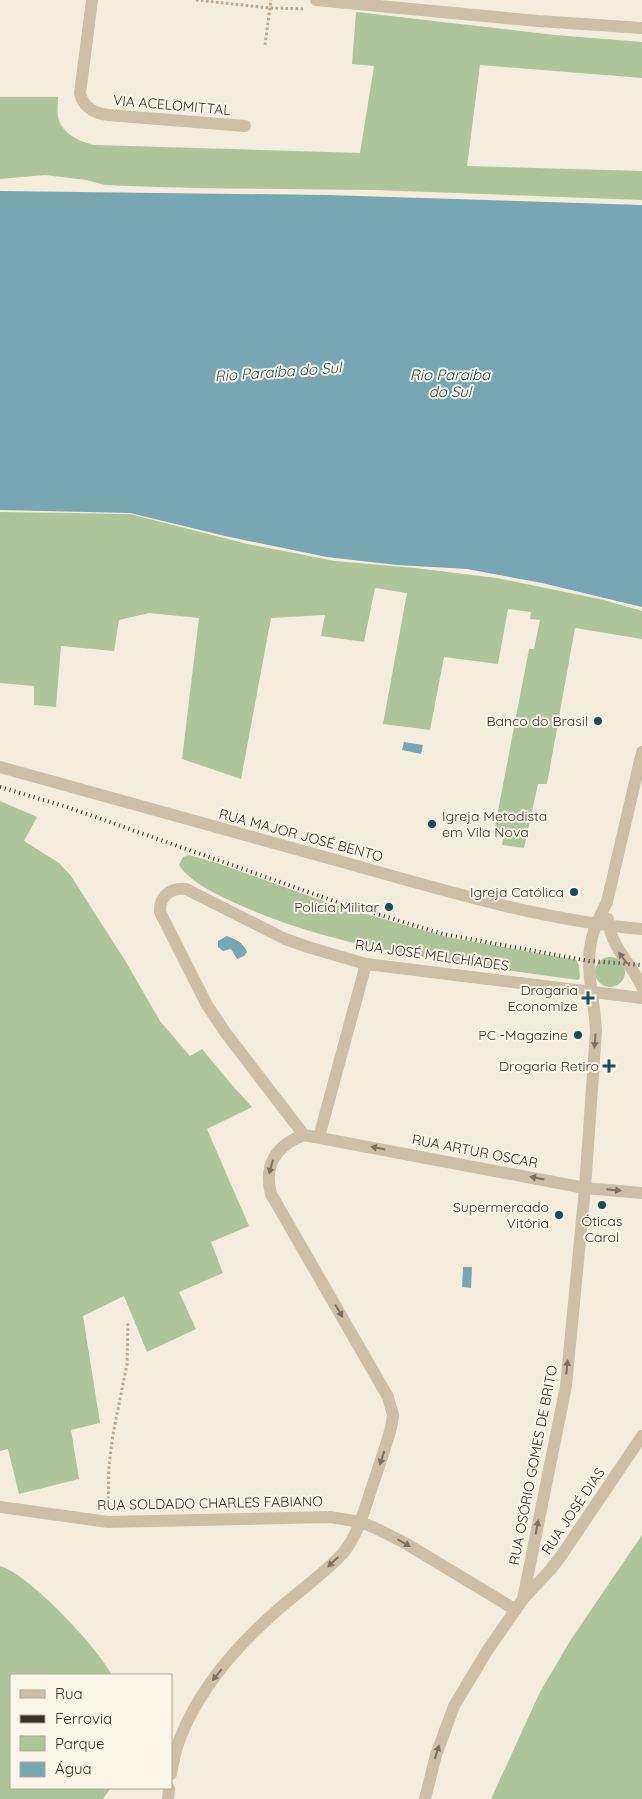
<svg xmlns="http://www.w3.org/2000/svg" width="642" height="1799" viewBox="0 0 642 1799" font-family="Quicksand,sans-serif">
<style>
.green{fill:#aec49a}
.water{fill:#78a6b3}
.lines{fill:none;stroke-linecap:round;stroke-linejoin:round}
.path{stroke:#b9a990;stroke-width:3;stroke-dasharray:2.5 2.5;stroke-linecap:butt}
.minor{stroke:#cdbfa6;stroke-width:12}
.rail{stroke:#393027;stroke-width:4;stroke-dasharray:1 4;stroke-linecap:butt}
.oneway{fill:#7c7060}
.poi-dot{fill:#194d5e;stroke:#fbf6e8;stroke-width:2}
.labels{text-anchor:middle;stroke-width:4;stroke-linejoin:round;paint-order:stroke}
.street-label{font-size:14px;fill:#393027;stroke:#fbf6e8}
.poi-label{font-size:14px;fill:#393027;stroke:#fbf6e8;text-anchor:end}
.water-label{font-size:15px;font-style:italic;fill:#194d5e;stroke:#fbf6e8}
</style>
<rect width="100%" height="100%" fill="#f4eddb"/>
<!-- green -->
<path class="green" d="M 356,12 L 555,35 L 642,42 L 642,78 L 480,65 L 467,166 L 642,171 L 642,200 L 375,190 L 195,188 L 127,186 L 105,185 L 86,180 L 45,175 L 0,179 L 0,97 L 58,97 C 58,103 57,110 58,117 C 61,133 80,142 94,145 L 360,153 L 374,66 L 352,64 Z
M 0,512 L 130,514 L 247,544 L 335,561 L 415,568 L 497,578 L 604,600 L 642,611 L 642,639 L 575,628 L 547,784 L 538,784 L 524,848 L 502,845 L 504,833 L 494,832 L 529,649 L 534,649 L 540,620 L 530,619 L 531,612 L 508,609 L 498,664 L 444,657 L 430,730 L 383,724 L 407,593 L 375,588 L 364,642 L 321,636 L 325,615 L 271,618 L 241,779 L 182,759 L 199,618 L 149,613 L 119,620 L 114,651 L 61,646 L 56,707 L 34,705 L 34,686 L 0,683 Z
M 0,801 L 37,817 L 24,841 L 59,863 L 71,876 L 126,962 L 160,1021 L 190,1056 L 202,1049 L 232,1085 L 252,1107 L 207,1129 L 249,1226 L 211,1242 L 223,1273 L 179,1292 L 196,1329 L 147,1352 L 124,1296 L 83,1316 L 100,1423 L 71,1430 L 79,1479 L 19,1494 L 8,1449 L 0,1451 Z
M 189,855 L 217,863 L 334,905 L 447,937 L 576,960 L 579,965 L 580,978 L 578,980 C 462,963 343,952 235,903 C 216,894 191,883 179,865 L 183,857 Z
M595 972a15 15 0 1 1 30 0a15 15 0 1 1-30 0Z
M 642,1535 L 642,1799 L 491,1799 L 540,1692 L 570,1641 Z
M 0,1566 C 29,1574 98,1648 112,1675 L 11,1675 L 11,1788 L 111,1788 L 103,1799 L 0,1799 Z"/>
<!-- water -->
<path class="water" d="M 0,191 L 327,195 L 642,205 L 642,607 L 542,583 L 467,569 L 397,565 L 327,557 L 225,536 L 130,513 L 0,510 Z
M 404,742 L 423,745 L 421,754 L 402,750 Z
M 227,936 C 235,939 244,943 247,952 L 244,956 L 237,959 L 231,949 L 223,951 L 218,947 L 218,941 Z
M 463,1267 L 472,1267 L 471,1288 L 462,1287 Z"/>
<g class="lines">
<!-- path -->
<path class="path" d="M 196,0 L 270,8 L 305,9
M 265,45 L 271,0
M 108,1509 L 109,1465 L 113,1434 L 127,1364 L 128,1321"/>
<!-- minor -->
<path class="minor" d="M 92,0 L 80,93 C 83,108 95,113 108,115 L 245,126
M 316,0 L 538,21 L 642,28
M 0,767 C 113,799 226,830 339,861 C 439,889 539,920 642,929
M 608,919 C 611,949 631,962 642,987
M 304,1135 L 225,1032 L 207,1005 L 160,912 C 159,897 170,887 186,889 L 285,939 L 311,948 L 366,964 L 642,998
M 319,1137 L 366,964
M 0,1507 L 108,1522 L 330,1517 L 360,1522 L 373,1527 L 405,1543 L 516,1610
M 523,1599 L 551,1569 L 561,1556 L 642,1436
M 171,1774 C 173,1763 175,1751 179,1741 C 199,1688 239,1643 281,1607 C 302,1589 326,1572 344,1552 C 358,1534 364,1511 371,1490 C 378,1469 385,1449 391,1428 L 393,1415 L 388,1397 L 271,1194 C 263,1164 277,1145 304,1135 L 585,1188 L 642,1193
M 168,1799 L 169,1788
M 425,1799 L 436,1755 L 454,1706 L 487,1651 L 523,1599 L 566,1386 L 585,1188 L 596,1031 C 595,1001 584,968 592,938 C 595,925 601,914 607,902 L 642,752"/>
<!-- rail -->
<path class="rail" d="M 0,787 L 67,807 L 334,901 L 443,934 L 589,961 L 642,965"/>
</g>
<!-- one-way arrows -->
<defs><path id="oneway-solid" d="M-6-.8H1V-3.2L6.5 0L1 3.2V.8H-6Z" transform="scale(1.25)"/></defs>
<g class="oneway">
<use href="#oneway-solid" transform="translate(623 958) rotate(-127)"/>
<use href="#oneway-solid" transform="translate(595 1041) rotate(94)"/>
<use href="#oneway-solid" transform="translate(378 1148) rotate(-169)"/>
<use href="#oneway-solid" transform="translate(271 1167) rotate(105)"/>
<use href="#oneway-solid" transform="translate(537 1178) rotate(-169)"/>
<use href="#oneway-solid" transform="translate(614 1190) rotate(6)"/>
<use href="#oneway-solid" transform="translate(339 1311) rotate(59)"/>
<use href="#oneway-solid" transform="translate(567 1367) rotate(-84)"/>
<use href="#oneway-solid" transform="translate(382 1458) rotate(108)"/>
<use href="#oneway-solid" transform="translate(537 1527) rotate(-79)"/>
<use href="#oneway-solid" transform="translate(404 1543) rotate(30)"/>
<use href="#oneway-solid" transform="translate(333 1562) rotate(137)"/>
<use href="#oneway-solid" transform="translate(217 1675) rotate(129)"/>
<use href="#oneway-solid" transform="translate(437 1752) rotate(-73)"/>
</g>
<!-- markers -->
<g class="poi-dot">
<circle cx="598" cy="721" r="5"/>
<circle cx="432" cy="824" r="5"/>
<circle cx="574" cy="892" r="5"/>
<circle cx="389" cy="907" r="5"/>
<path d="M585.5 990.5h5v5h5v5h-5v5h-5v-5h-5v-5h5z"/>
<circle cx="578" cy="1035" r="5"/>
<path d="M606.5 1058.5h5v5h5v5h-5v5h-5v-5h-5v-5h5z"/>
<circle cx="602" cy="1205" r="5"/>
<circle cx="559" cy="1215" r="5"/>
</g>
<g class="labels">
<!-- street labels -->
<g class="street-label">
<text transform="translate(172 105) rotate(5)" y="5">VIA ACELOMITTAL</text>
<text transform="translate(301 835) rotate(15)" y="5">RUA MAJOR JOSÉ BENTO</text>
<text transform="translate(432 955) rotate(8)" y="5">RUA JOSÉ MELCHÍADES</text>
<text transform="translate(475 1151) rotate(11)" y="5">RUA ARTUR OSCAR</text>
<text transform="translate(533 1465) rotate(-79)" y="5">RUA OSÓRIO GOMES DE BRITO</text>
<text transform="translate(210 1503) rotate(-1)" y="5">RUA SOLDADO CHARLES FABIANO</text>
<text transform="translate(573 1511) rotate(-56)" y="5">RUA JOSÉ DIAS</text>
</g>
<!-- poi labels -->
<g class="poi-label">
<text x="588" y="726">Banco do Brasil</text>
<text x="442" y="821" text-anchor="start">Igreja Metodista<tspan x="442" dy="16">em Vila Nova</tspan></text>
<text x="564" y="897">Igreja Católica</text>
<text x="379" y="912">Polícia Militar</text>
<text x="578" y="995">Drogaria<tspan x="578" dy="16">Economize</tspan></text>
<text x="568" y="1040">PC -Magazine</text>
<text x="599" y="1071">Drogaria Retiro</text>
<text x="549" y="1212">Supermercado<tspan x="549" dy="16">Vitória</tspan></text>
<text x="602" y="1226" text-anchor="middle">Óticas<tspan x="602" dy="16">Carol</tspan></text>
</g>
<!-- water labels -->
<g class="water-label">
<text transform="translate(278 372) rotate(-4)" y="5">Rio Paraíba do Sul</text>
<text x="450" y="380">Rio Paraiba<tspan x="450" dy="17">do Sul</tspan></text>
</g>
</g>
<!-- legend -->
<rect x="10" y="1674" width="162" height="115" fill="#fbf6e8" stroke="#ada79b"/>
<rect x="20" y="1690" width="25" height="8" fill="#cdbfa6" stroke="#ada79b"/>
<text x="55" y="1699" font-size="15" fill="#393027">Rua</text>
<rect x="20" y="1715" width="25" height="8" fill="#393027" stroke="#ada79b"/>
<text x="55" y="1724" font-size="15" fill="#393027">Ferrovia</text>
<rect x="20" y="1736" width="25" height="15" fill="#aec49a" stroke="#ada79b"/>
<text x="55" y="1749" font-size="15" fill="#393027">Parque</text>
<rect x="20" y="1762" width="25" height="15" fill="#78a6b3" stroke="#ada79b"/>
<text x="55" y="1774" font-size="15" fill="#393027">Água</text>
</svg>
